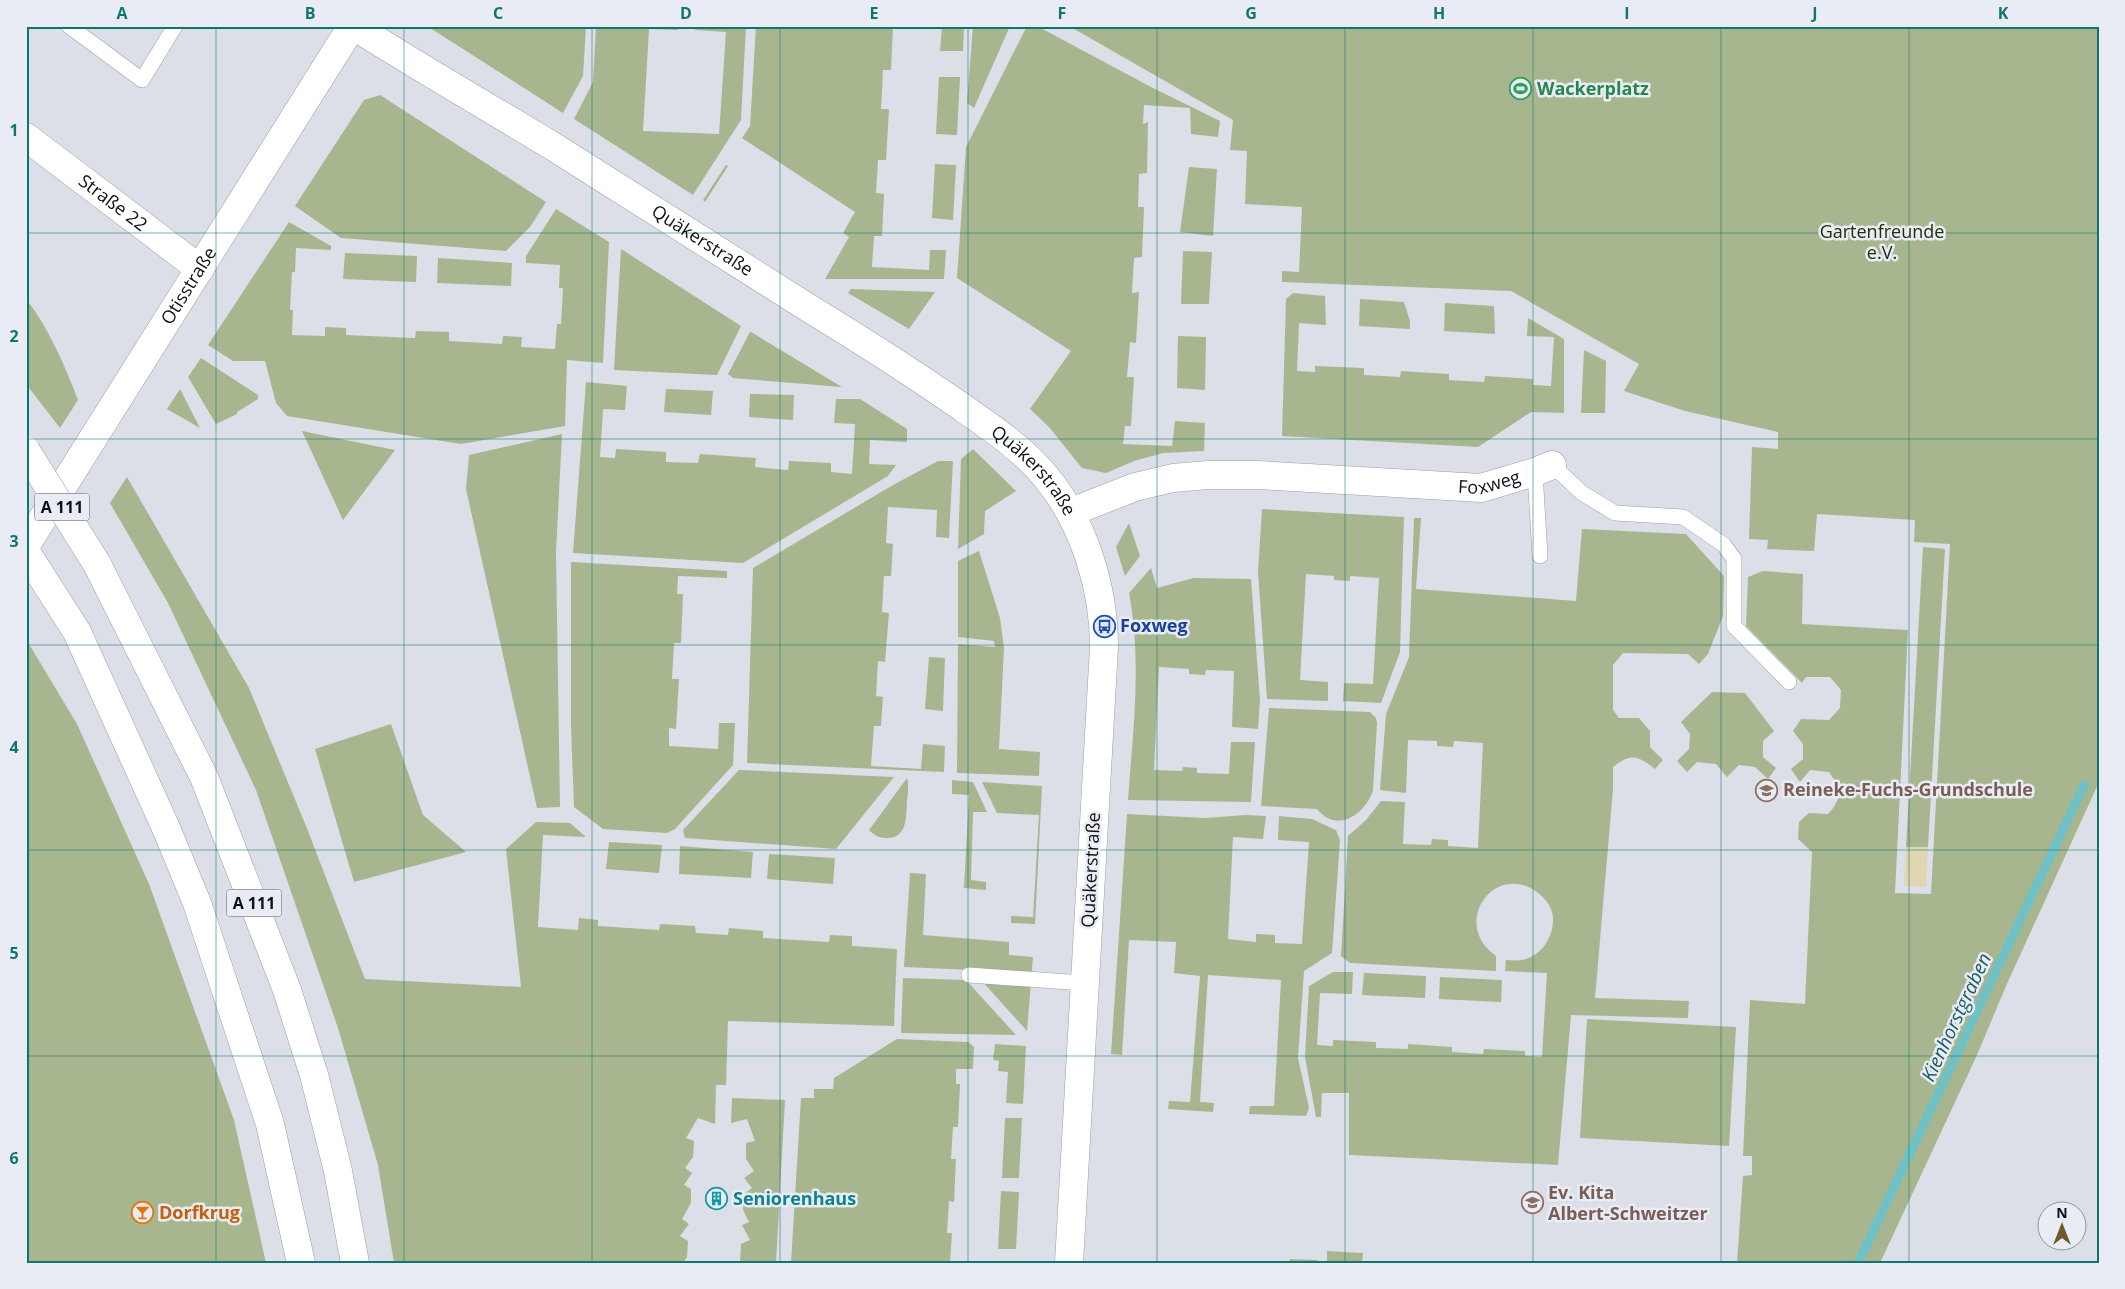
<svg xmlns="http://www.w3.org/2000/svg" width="2125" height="1289" viewBox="0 0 2125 1289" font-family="'Open Sans',sans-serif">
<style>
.green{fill:#a7b68e}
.sand{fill:#e0d6b1}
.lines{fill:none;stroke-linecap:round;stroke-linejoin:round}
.stream{stroke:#6fc1c5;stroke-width:9}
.service-casing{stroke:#9c9ea7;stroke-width:16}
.minor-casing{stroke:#9c9ea7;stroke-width:29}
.motorway-casing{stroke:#9c9ea7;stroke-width:29}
.service{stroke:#fff;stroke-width:15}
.minor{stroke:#fff;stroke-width:28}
.motorway{stroke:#fff;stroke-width:28}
.motorway-bridge-casing{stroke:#9c9ea7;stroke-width:29;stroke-linecap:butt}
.motorway-bridge{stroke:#fff;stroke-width:28}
.grid{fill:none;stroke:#0f766e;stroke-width:1;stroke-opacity:0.55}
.labels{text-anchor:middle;stroke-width:5;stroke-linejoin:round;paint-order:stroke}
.shield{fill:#eaecf5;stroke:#515257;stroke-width:1}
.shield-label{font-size:16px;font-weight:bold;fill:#0f1013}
.leisure-label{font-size:18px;font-weight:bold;fill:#27864d;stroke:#eaecf5;text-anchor:start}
.street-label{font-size:18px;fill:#0f1013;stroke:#eaecf5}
.park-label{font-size:18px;fill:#222e04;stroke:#eaecf5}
.transit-label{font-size:18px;font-weight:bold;fill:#164399;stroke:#eaecf5;text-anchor:start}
.education-label{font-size:18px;font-weight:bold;fill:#785e54;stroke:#eaecf5;text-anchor:start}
.culture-label{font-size:18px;font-weight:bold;fill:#0d838f;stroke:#eaecf5;text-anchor:start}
.food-label{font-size:18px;font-weight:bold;fill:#c56008;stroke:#eaecf5;text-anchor:start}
.water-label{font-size:19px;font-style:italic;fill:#185d60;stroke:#eaecf5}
.neatline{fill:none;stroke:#0f766e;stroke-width:2}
.grid-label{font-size:16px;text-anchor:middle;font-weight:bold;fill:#0f766e}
</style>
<rect width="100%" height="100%" fill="#dddfe8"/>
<!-- green -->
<path class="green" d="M 427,26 L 586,26 L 583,76 L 563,113 Z
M 596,26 L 678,26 L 678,30 L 649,29 L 643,131 L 719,134 L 726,32 L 695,30 L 696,26 L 746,26 L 741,120 L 693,195 L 574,119 L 593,82 Z
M 756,26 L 893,26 L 891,70 L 883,70 L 881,109 L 889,109 L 886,160 L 878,160 L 876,193 L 884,194 L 882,236 L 874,236 L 872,267 L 929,270 L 930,250 L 946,250 L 944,279 L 825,279 L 849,237 L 843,233 L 855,212 L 742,138 L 750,126 Z
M 942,26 L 964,26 L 963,51 L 940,51 Z
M 973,26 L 1010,26 L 974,108 L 967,103 Z
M 1027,26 L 1037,26 L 1151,87 L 1220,121 L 1218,137 L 1191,134 L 1190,108 L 1144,105 L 1143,124 L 1148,122 L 1147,173 L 1139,174 L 1138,207 L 1144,207 L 1142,257 L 1134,258 L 1132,293 L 1139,292 L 1136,343 L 1130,342 L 1127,377 L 1134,377 L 1131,426 L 1125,426 L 1123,444 L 1172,446 L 1175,421 L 1205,423 L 1204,451 L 1163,453 L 1134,461 L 1106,473 L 1082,468 L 1049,427 L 1030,409 L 1071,351 L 957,278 L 966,147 Z
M 1069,26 L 2099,26 L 2099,782 L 2006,986 L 1977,1055 L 1880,1263 L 1737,1263 L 1743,1176 L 1752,1175 L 1752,1156 L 1743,1156 L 1750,1000 L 1805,1004 L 1812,852 L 1798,839 L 1799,822 L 1809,813 L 1828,814 C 1843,798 1841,789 1829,772 L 1810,770 L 1800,782 L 1791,769 L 1803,759 L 1803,744 L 1793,731 L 1801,719 L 1829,720 L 1840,708 L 1841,690 L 1830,677 L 1806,677 L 1802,683 L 1746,626 L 1748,577 L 1763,571 L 1803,574 L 1802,624 L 1908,630 L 1895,893 L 1931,894 L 1950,544 L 1914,542 L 1915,520 L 1817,514 L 1814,551 L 1767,549 L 1768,540 L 1749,539 L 1752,447 L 1778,449 L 1778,432 L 1685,411 L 1624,391 L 1639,364 L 1511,291 L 1282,282 L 1282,271 L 1299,272 L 1302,207 L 1245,204 L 1247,151 L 1230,150 L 1233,120 Z
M 939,77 L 960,77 L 957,135 L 936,134 Z
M 380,95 L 546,202 L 530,227 L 506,251 L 341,238 L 295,206 L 364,100 Z
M 935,164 L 956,165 L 953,220 L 932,218 Z
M 726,165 L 728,166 L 705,202 L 703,200 Z
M 1189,167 L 1217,169 L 1213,236 L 1180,232 Z
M 556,209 L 609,242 L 603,363 L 567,360 L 565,426 L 461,444 L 287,416 L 276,403 L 265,361 L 233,361 L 208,345 L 289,222 L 331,246 L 331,250 L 296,248 L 295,272 L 292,272 L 290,310 L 293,310 L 292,335 L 325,336 L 325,327 L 346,328 L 346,335 L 415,338 L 416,331 L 449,332 L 449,341 L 502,344 L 503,336 L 522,337 L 521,347 L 555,349 L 557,324 L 561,324 L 563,288 L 559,288 L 560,265 L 526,263 L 526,256 Z
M 621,249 L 741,326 L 717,375 L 614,370 Z
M 1183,251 L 1212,252 L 1209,304 L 1181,304 Z
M 345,253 L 417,256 L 416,282 L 343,279 Z
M 438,258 L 512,263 L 511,286 L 437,283 Z
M 851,289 L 935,292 L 909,329 L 848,293 Z
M 1293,293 L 1325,296 L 1326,325 L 1299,323 L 1297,371 L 1315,372 L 1315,366 L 1364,368 L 1364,375 L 1400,377 L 1401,371 L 1449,374 L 1449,380 L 1484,382 L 1485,376 L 1533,379 L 1533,385 L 1551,386 L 1554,337 L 1527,336 L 1528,318 L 1564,339 L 1564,413 L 1531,412 L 1478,447 L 1282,436 L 1286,299 Z
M 26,299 C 49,328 65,366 78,400 L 60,428 L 26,384 Z
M 1360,299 L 1404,302 L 1410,321 L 1410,329 L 1359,326 Z
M 1445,303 L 1494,306 L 1495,334 L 1444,331 Z
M 750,332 L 751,332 L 842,387 L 733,378 L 728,374 Z
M 1178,336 L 1206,337 L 1205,390 L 1177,388 Z
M 1584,350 L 1606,361 L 1605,413 L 1581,413 Z
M 201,358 L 258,395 L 258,399 L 237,412 L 237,414 L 216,424 L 188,377 Z
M 586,382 L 627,386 L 625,410 L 603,409 L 600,457 L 615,458 L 616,449 L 666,452 L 666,462 L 698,463 L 700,454 L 756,458 L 755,467 L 788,470 L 789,461 L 831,463 L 831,472 L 852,474 L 855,424 L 834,423 L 836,399 L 860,399 L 907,429 L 907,442 L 870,440 L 869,464 L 896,465 L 888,476 L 743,563 L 573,553 Z
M 180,389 L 200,428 L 167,409 Z
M 666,389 L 713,391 L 711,415 L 664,412 Z
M 750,394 L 794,395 L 793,420 L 749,417 Z
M 302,431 L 395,450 L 343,520 Z
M 562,434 L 556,552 L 560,807 L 537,808 L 466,489 L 469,455 Z
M 973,449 L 1016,491 L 985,511 L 984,534 L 958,549 L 961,459 Z
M 938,461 L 953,461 L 949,538 L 936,537 L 937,510 L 888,507 L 886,543 L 893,544 L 891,576 L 884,576 L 882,612 L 889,613 L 885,662 L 878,661 L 876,696 L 883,697 L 881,726 L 874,726 L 871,766 L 921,769 L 923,744 L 945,746 L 944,772 L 747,763 L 753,568 L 893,485 Z
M 127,477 L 249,688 L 306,826 L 365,979 L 521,987 L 506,849 L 536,822 L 570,823 L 586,837 L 543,835 L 538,927 L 578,930 L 579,918 L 598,920 L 598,926 L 659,930 L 660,924 L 695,926 L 696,933 L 728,935 L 729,928 L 763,931 L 763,938 L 829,942 L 830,935 L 852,936 L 852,946 L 897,949 L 894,1026 L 728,1021 L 726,1085 L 716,1085 L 715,1124 L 698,1118 L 686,1138 L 694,1141 L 693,1157 L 685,1168 L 692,1173 L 684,1185 L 691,1189 L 691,1203 L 682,1219 L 689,1224 L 680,1236 L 688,1241 L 687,1257 L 683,1263 L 394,1263 L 378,1165 L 338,1028 L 256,790 L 168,603 L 110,503 Z
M 1262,509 L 1404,517 L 1400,652 L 1381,703 L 1343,701 L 1344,683 L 1373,684 L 1379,578 L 1350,576 L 1350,581 L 1334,580 L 1334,576 L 1306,574 L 1300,680 L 1328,682 L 1328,701 L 1267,699 L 1258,572 Z
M 1414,518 L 1421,518 L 1416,589 L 1576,601 L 1582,529 L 1686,534 L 1724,576 L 1723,616 L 1708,654 L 1699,664 L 1688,654 L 1623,653 L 1613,665 L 1613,710 L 1619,718 L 1639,718 L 1650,731 L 1650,747 L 1663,760 L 1655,769 C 1637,755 1631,753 1613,767 L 1613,789 L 1595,998 L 1689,1001 L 1688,1018 L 1571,1015 L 1558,1165 L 1349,1155 L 1349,1093 L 1322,1093 L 1321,1117 L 1316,1117 L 1305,1057 L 1309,986 L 1333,972 L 1353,972 L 1352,994 L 1320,993 L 1317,1045 L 1333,1046 L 1333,1040 L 1376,1042 L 1376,1048 L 1408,1049 L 1408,1044 L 1452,1047 L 1452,1052 L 1483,1054 L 1484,1049 L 1525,1051 L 1525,1056 L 1542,1057 L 1547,973 L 1505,971 L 1506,960 C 1511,960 1517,961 1522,960 C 1542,956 1554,937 1553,917 C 1552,907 1545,898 1537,892 C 1494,861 1450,924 1496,956 L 1496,971 L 1350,963 L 1341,956 L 1348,836 L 1366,820 L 1381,801 L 1405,802 L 1403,844 L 1431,845 L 1432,839 L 1448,840 L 1448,846 L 1478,848 L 1483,743 L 1454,741 L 1453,747 L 1437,746 L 1437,741 L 1408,740 L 1406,793 L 1380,790 L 1386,714 L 1409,657 Z
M 1129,523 L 1140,556 L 1125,576 L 1116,547 Z
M 1923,547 L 1945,549 L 1928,847 L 1906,847 Z
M 979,551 L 1000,618 L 1004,648 L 999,749 L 1040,752 L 1039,776 L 957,773 L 958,644 L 995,647 L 994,641 L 958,637 L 958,561 Z
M 571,562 L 727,571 L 727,578 L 678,576 L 677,594 L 683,594 L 681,643 L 674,643 L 672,679 L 679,679 L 676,729 L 669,728 L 669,746 L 718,749 L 719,723 L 735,723 L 733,765 L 675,829 L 667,833 L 603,829 L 574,807 L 571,727 Z
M 1151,568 L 1157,588 L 1194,578 L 1251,579 L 1260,700 L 1258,729 L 1232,727 L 1234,671 L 1206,670 L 1205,675 L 1189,674 L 1189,669 L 1159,667 L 1154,770 L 1182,771 L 1183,767 L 1197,768 L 1197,773 L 1229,774 L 1231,742 L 1255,742 L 1251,802 L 1128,800 C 1133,731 1142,662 1129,593 Z
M 26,639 L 77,724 L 149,884 L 234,1120 L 266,1263 L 26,1263 Z
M 929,657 L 945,658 L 943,711 L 925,709 Z
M 1712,692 L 1745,693 L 1774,731 L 1763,741 L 1763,757 L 1776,768 L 1768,779 L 1755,767 L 1739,765 L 1727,777 L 1716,764 L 1697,762 L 1687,772 L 1677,761 L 1689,749 L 1690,734 L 1681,722 Z
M 1269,708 L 1370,712 L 1376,718 L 1377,723 L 1373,791 C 1364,815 1337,834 1317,809 L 1261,806 Z
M 391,724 L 423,815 L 466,852 L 354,882 L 315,749 Z
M 739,770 L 740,770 L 894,777 L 836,849 L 685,838 L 683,830 Z
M 907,778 C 909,783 908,793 907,800 C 906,816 908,839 886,838 C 879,838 874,835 869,830 Z
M 952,780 L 973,782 L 987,812 L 973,812 L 971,880 L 986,882 L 986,890 L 964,888 L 969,795 L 952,794 Z
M 982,782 L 1042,786 L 1035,924 L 1011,923 L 1011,916 L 1033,917 L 1039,815 L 997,813 Z
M 1127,814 L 1206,818 L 1245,815 L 1266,816 L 1263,839 L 1233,837 L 1228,939 L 1256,942 L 1256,934 L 1275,935 L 1275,943 L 1302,944 L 1309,842 L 1278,840 L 1279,816 L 1312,819 L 1336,830 L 1340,840 L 1332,953 L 1304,971 L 1298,1058 L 1309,1108 L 1306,1116 L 1249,1114 L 1250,1106 L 1274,1106 L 1281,980 L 1208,975 L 1200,1102 L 1214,1103 L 1213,1112 L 1168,1109 L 1169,1101 L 1190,1102 L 1200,976 L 1174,973 L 1176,942 L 1129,940 L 1122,1055 L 1111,1054 Z
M 609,842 L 662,845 L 659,873 L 606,869 Z
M 680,846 L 753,852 L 751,878 L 679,874 Z
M 769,854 L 835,858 L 833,884 L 767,879 Z
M 910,873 L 926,874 L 923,935 L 1009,942 L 1009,955 L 1033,957 L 1027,1031 L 972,970 L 904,967 Z
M 1364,973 L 1426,976 L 1425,998 L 1362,995 Z
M 1440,977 L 1502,980 L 1501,1002 L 1439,999 Z
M 903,978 L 966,980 L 1016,1035 L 901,1033 Z
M 1587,1019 L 1736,1027 L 1729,1146 L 1580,1138 Z
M 897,1039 L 968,1042 L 974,1047 L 973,1069 L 956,1069 L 956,1084 L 960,1084 L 958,1127 L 953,1127 L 951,1159 L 956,1159 L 954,1202 L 949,1201 L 947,1233 L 952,1233 L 950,1263 L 791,1263 L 801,1098 L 814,1098 L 814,1089 L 833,1089 L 834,1078 Z
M 995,1044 L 1026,1046 L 1023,1104 L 1006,1103 L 1008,1072 L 998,1071 L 999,1061 L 993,1060 Z
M 732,1098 L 785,1100 L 776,1263 L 740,1263 L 741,1244 L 750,1240 L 742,1225 L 749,1222 L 743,1210 L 744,1194 L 752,1188 L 744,1178 L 754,1171 L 746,1159 L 746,1143 L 755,1141 L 747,1119 L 731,1123 Z
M 1005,1118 L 1022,1118 L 1019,1178 L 1002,1178 Z
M 1001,1191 L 1019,1192 L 1016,1249 L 998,1249 Z
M 1327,1251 L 1363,1253 L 1362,1263 L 1327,1263 Z
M 1290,1259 L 1317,1260 L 1317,1263 L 1289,1263 Z"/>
<!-- sand -->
<path class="sand" d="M 1906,847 L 1928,847 L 1926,887 L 1904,886 Z"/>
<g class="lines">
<!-- stream -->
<path class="stream" d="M 1858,1263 L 2084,785"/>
<defs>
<path id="service" d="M 69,26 L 142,80 L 175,26
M 1552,465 L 1582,493 L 1615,513 L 1683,517 L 1724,545 L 1734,559 L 1734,626 L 1789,682
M 1535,472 L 1540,556
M 969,975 L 1084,983"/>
<g id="minor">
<path id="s1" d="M 354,26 C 420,68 488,107 554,147 C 639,200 723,254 807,307 C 858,338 908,370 956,403 C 989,426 1021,447 1046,477 C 1084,523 1104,588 1104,647 L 1069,1263"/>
<path id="s2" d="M 26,137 L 200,269"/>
<path id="s3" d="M 1071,512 L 1135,487 L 1173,478 L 1208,475 L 1258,475 L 1481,488 L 1535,472 L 1552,465"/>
<path id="s4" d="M 26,545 L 352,26"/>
</g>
<path id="motorway" d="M 26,552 L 77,632 L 166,828 L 197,903 L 270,1124 L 301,1263
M 97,564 L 204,777 L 287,990 L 314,1075 L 338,1171 L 355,1263"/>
</defs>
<!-- service casing -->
<use href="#service" class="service-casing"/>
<!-- minor casing -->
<use href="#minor" class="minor-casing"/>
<!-- motorway casing -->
<use href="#motorway" class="motorway-casing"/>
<!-- service -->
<use href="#service" class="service"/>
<!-- minor -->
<use href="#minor" class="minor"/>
<!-- motorway -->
<use href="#motorway" class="motorway"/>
<defs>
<path id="motorway-bridge" d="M 26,451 L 97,564"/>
</defs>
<!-- motorway-bridge casing -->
<use href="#motorway-bridge" class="motorway-bridge-casing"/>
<!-- motorway-bridge -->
<use href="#motorway-bridge" class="motorway-bridge"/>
</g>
<!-- grid -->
<path class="grid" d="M 216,26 L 216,1263M 404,26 L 404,1263M 592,26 L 592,1263M 780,26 L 780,1263M 968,26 L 968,1263M 1157,26 L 1157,1263M 1345,26 L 1345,1263M 1533,26 L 1533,1263M 1721,26 L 1721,1263M 1909,26 L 1909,1263M 26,233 L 2099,233M 26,439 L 2099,439M 26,645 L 2099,645M 26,850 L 2099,850M 26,1056 L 2099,1056"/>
<!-- icons -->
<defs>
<symbol id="stadium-ring" viewBox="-11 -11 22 22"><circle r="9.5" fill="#eaecf5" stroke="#2e9e5b" stroke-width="1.5"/><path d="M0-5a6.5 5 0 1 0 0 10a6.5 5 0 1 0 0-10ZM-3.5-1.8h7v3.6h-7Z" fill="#2e9e5b"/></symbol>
<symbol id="bus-ring" viewBox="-11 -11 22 22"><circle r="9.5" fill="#eaecf5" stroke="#1a4fb4" stroke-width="1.5"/><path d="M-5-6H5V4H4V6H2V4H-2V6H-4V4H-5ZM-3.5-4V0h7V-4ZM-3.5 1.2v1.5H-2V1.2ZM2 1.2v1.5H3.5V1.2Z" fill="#1a4fb4"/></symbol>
<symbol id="school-ring" viewBox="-11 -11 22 22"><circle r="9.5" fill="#eaecf5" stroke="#8d6e63" stroke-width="1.5"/><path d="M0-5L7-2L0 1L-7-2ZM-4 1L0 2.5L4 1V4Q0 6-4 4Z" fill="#8d6e63"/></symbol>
<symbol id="building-ring" viewBox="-11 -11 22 22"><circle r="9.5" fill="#eaecf5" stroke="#0f9aa8" stroke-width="1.5"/><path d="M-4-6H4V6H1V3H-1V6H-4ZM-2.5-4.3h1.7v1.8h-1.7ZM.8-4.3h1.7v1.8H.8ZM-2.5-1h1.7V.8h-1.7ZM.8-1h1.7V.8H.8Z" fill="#0f9aa8"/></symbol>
<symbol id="bar-ring" viewBox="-11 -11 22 22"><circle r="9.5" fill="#eaecf5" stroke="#e8710a" stroke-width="1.5"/><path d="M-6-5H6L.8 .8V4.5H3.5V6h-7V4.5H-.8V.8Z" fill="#e8710a"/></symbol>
</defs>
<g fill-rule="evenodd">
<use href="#stadium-ring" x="1508" y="76" width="25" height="25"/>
<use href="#bus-ring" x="1092" y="614" width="25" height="25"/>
<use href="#school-ring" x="1754" y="778" width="25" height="25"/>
<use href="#building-ring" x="704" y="1186" width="25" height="25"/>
<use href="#school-ring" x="1520" y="1190" width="25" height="25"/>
<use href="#bar-ring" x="130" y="1200" width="25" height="25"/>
</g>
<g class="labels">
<!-- shield labels -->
<g class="shield">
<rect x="34.5" y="493.5" width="55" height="27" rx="4"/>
<rect x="226.5" y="889.5" width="55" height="27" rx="4"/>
</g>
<g class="shield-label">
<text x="62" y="513">A 111</text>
<text x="254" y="909">A 111</text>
</g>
<!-- leisure labels -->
<g class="leisure-label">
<text x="1537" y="95">Wackerplatz</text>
</g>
<!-- street labels -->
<g class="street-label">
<text dy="6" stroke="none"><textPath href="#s2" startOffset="109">Straße 22</textPath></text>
<text dy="6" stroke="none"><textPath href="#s1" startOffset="409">Quäkerstraße</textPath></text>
<text dy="6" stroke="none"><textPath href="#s4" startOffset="306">Otisstraße</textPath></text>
<text dy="6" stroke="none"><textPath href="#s1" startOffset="814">Quäkerstraße</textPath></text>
<text dy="6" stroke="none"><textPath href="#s3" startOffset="425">Foxweg</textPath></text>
<text transform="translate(1091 870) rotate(-87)" y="6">Quäkerstraße</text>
</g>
<!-- park labels -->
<g class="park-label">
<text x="1882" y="238">Gartenfreunde<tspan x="1882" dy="21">e.V.</tspan></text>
</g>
<!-- transit labels -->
<g class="transit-label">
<text x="1120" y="632">Foxweg</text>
</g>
<!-- education labels -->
<g class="education-label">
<text x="1783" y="796">Reineke-Fuchs-Grundschule</text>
<text x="1548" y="1199">Ev. Kita<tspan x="1548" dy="21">Albert-Schweitzer</tspan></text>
</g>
<!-- culture labels -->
<g class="culture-label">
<text x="733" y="1205">Seniorenhaus</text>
</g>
<!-- food labels -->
<g class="food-label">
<text x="159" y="1219">Dorfkrug</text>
</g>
<!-- water labels -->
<g class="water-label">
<text transform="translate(1956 1017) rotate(-65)" y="7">Kienhorstgraben</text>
</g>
</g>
<!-- border -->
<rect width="2125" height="1289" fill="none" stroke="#eaecf5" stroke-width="55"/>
<!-- north arrow -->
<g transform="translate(2062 1226)"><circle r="24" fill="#eaecf5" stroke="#92949b"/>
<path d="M0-4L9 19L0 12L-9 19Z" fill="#72582a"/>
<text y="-8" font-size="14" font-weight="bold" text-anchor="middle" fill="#0f1013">N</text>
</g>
<rect x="28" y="28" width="2070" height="1234" class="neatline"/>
<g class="grid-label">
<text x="122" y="19">A</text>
<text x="310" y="19">B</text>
<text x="498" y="19">C</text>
<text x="686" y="19">D</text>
<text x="874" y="19">E</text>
<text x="1062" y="19">F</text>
<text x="1251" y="19">G</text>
<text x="1439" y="19">H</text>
<text x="1627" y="19">I</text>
<text x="1815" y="19">J</text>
<text x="2003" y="19">K</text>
<text x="14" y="136">1</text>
<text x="14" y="342">2</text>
<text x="14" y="547">3</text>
<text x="14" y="753">4</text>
<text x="14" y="959">5</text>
<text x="14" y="1164">6</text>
</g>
</svg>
